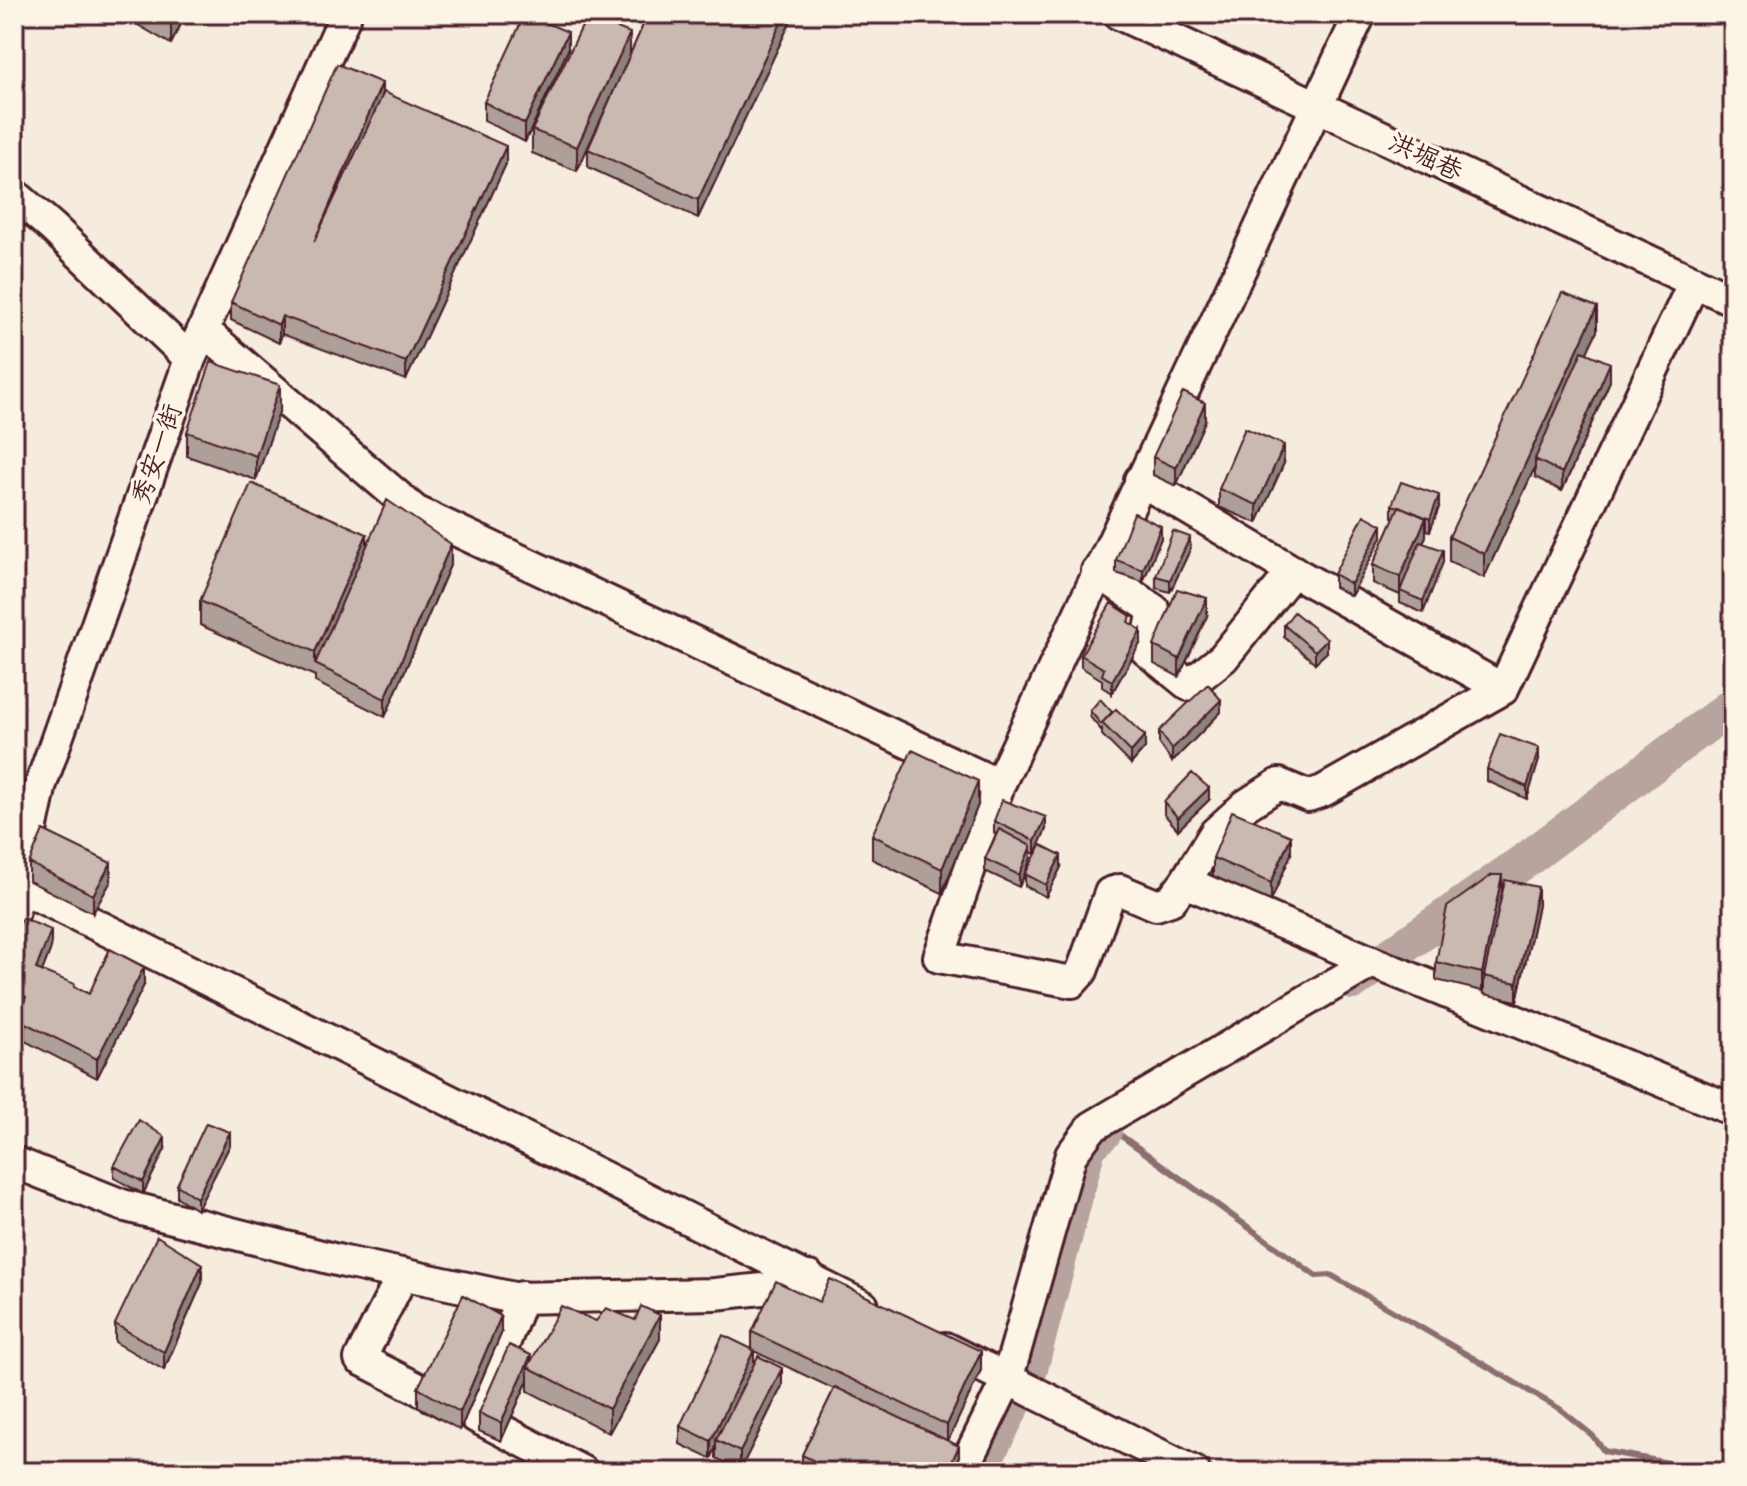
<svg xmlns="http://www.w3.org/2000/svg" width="1747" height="1486" viewBox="0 0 1747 1486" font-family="Itim,'LXGW WenKai TC',sans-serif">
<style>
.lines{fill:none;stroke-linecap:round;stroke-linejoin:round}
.stream{stroke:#8c6e70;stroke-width:6}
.river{stroke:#b8a39e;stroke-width:36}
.minor-casing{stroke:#4a1f2b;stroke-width:36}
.minor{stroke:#fcf5e5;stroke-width:30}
.wall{fill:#ae9f98;stroke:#4a1f2b;stroke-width:2}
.shaded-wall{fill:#8d827c;stroke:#4a1f2b;stroke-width:2}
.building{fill:#cab9b1;stroke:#4a1f2b;stroke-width:2}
.labels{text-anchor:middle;stroke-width:7;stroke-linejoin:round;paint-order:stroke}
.street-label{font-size:26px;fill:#4a1f2b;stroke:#fcf5e5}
</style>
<rect width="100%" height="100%" fill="#f5ecde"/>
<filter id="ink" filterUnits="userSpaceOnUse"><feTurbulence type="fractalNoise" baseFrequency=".0125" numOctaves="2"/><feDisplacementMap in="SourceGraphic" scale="16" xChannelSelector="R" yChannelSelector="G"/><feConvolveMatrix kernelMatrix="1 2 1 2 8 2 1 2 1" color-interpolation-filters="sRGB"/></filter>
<g filter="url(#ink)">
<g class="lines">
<!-- stream -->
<path class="stream" d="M 1109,1127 L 1316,1276 L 1331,1275 L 1560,1409 L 1592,1435 L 1604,1451 L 1717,1472"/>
<!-- river -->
<path class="river" d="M 1353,982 L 1530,857 L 1733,705
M 978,1472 L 1028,1376 L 1088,1147 L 1104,1132"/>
<defs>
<path id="minor" d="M 1119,14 L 1733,300
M 1360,14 L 999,785 L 939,957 L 1072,982 L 1082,971 L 1110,893 L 1120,890 L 1156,905 L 1171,900 L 1185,882 L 1372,962 L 1733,1110
M 14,194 L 53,228 L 190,359
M 203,330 L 415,511 L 999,785
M 1140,480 L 1299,575 L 1503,689
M 1097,571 L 1154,610 L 1146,650 L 1189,685 L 1223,658 L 1293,571
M 1185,882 L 1215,833 L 1246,805 L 1279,784 L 1308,796 L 1323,791 L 1503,689 L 1694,282
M 14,884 L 863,1306
M 14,911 L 41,784 L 190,359 L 346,14
M 14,1162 L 122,1205 L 345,1262 L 514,1298 L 715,1294 L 773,1288 L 809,1277
M 403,1274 L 360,1359 L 452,1406
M 522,1297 L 476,1417 L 583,1472
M 945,1348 L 1194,1472
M 962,1472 L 1007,1380 L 1071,1155 L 1092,1127 L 1372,962"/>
</defs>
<!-- minor casing -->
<use href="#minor" class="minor-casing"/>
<!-- minor -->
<use href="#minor" class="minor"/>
</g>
<!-- wall -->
<path class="wall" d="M 119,14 L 186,14 L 171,44 Z
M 648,14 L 794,14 L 698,218 L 588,167 L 588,149 L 611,97 L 577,171 L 532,153 L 532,130 L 630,55 Z
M 568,50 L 525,142 L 484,120 L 484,102 Z
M 382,95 L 506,164 L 406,380 L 282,334 L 279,343 L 231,320 L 231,302 Z
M 1597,331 L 1586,353 L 1610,381 L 1562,491 L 1535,477 L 1535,467 L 1484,578 L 1449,561 L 1449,537 Z
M 280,409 L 256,480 L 187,456 L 187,432 Z
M 1205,421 L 1176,486 L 1153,475 L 1153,457 Z
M 1284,463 L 1257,523 L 1219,507 L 1219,489 Z
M 1392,505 L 1439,507 L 1430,531 L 1426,530 L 1426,536 L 1423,543 L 1443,562 L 1423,613 L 1400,603 L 1400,595 L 1373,583 L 1373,565 L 1394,518 L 1392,517 Z
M 1382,537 L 1351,596 L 1334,587 L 1334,574 Z
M 1161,538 L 1143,582 L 1116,573 L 1116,560 Z
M 367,546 L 451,563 L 385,717 L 315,682 L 315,676 L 200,625 L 200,601 Z
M 1190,550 L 1170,592 L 1156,588 L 1156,576 Z
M 1207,616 L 1179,677 L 1154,664 L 1154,646 Z
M 1131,624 L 1141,642 L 1112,693 L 1102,687 L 1102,680 L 1081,667 L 1081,655 Z
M 1284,625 L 1327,652 L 1315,663 L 1284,637 Z
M 1090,711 L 1145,748 L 1131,764 L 1102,735 L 1102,729 L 1101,730 L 1090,717 Z
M 1221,712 L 1172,762 L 1159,743 L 1159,731 Z
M 1539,760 L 1527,799 L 1487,781 L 1487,769 Z
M 1209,800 L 1178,830 L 1164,814 L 1164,802 Z
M 978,805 L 942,893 L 872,859 L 872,835 Z
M 994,821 L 1046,829 L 1035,854 L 1031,852 L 1031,858 L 1025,873 L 1061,867 L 1046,897 L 1025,886 L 1025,874 L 1019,887 L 985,871 L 985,859 L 996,834 L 994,833 Z
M 1291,854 L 1271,901 L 1213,876 L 1213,858 Z
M 29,863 L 111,881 L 93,913 L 29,881 Z
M 1502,892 L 1538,905 L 1517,1001 L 1484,994 L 1484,978 L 1482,991 L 1436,980 L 1436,962 Z
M 14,940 L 51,948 L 42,971 L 89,994 L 144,985 L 97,1078 L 17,1037 L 17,1019 L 20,1012 L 14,1010 Z
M 230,1145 L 197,1210 L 177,1197 L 177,1185 Z
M 165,1149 L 143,1194 L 114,1178 L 114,1166 Z
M 202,1283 L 164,1370 L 115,1342 L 115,1324 Z
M 819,1302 L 981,1370 L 948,1440 L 959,1464 L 955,1472 L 802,1472 L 802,1455 L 834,1389 L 754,1351 L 754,1364 L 782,1386 L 740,1470 L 716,1458 L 716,1447 L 711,1459 L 680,1444 L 680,1426 L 752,1349 L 752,1332 Z
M 635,1320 L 660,1339 L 609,1433 L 528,1391 L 528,1380 L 501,1441 L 479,1431 L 479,1413 L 531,1361 L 596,1321 Z
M 501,1334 L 460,1430 L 418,1406 L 418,1388 Z"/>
<!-- shaded-wall -->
<path class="shaded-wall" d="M 174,14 L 186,14 L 171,44 L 171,20 Z
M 785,14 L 794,14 L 698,218 L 698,200 Z
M 568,32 L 568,50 L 525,142 L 525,124 Z
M 630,33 L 630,56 L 577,171 L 577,147 Z
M 382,83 L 382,101 L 314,242 Z
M 506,146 L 506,164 L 406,380 L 406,362 Z
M 1597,307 L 1597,331 L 1537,461 L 1535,459 L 1535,467 L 1484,578 L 1484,554 Z
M 282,316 L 282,334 L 279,343 L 279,325 Z
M 1610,363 L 1610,381 L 1562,491 L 1562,473 Z
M 280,385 L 280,409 L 256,480 L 256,456 Z
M 1205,403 L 1205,421 L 1176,486 L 1176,468 Z
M 1284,445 L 1284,463 L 1257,523 L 1257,505 Z
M 1439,495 L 1439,507 L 1430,531 L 1430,519 Z
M 1426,518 L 1426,536 L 1402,591 L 1400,591 L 1400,595 L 1400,577 Z
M 1382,525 L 1382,537 L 1351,596 L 1351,584 Z
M 1161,526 L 1161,538 L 1143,582 L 1143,570 Z
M 367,534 L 367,558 L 315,664 L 315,652 Z
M 1190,537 L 1190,550 L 1170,592 L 1170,580 Z
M 451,544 L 451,563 L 385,717 L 385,699 Z
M 1443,550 L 1443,562 L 1423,613 L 1423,601 Z
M 1207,598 L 1207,616 L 1179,677 L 1179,659 Z
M 1141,630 L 1141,642 L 1112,693 L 1112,681 Z
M 1327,639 L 1327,652 L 1315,663 L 1315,651 Z
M 1221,700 L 1221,712 L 1172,762 L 1172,749 Z
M 1145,736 L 1145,748 L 1131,764 L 1131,752 Z
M 1539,748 L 1539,760 L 1527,799 L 1527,787 Z
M 978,781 L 978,805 L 942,893 L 942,869 Z
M 1209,788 L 1209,800 L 1178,830 L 1178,818 Z
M 1046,817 L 1046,829 L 1035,854 L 1035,841 Z
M 1291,836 L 1291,854 L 1271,901 L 1271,883 Z
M 1031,846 L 1031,858 L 1019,887 L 1019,875 Z
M 1061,855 L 1061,867 L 1046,897 L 1046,885 Z
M 111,863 L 111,881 L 93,913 L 93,895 Z
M 1502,875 L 1502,893 L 1482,991 L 1482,973 Z
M 1538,887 L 1538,905 L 1517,1001 L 1517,983 Z
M 51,930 L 51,948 L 36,987 L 36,969 Z
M 144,967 L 144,985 L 97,1078 L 97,1059 Z
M 230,1132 L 230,1145 L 197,1210 L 197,1198 Z
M 165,1137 L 165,1149 L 143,1194 L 143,1182 Z
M 202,1264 L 202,1283 L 164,1370 L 164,1352 Z
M 660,1315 L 660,1339 L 609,1433 L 609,1409 Z
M 501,1316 L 501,1334 L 460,1430 L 460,1412 Z
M 754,1350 L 754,1368 L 716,1440 L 716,1447 L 711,1459 L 711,1441 Z
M 981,1351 L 981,1370 L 947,1443 L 947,1425 Z
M 531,1355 L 531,1368 L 528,1367 L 528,1380 L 501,1441 L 501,1423 Z
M 782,1368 L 782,1386 L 740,1470 L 740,1452 Z
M 959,1446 L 959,1464 L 955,1472 L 947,1472 Z"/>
<!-- building -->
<path class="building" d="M 160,14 L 174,14 L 171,20 Z
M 525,14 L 568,32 L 525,124 L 484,102 Z
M 648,14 L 785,14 L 698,200 L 588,149 Z
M 587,16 L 630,33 L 577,147 L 532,130 Z
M 337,64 L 382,83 L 314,242 L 384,92 L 506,146 L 406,362 L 282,316 L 279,325 L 231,302 Z
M 1562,293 L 1597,307 L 1484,554 L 1449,537 Z
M 1582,351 L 1610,363 L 1562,473 L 1535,459 Z
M 211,362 L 280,385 L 256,456 L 187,432 Z
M 1183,392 L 1205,403 L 1176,468 L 1153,457 Z
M 1245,428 L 1284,445 L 1257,505 L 1219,489 Z
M 1401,482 L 1439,495 L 1430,519 L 1399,506 L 1399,507 L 1392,505 Z
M 251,483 L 367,534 L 315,652 L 200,601 Z
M 387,500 L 451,544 L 385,699 L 315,664 Z
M 1399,506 L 1426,518 L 1400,577 L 1373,565 Z
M 1134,513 L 1161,526 L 1143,570 L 1116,560 Z
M 1364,515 L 1382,525 L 1351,584 L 1334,574 Z
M 1173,531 L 1190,537 L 1170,580 L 1156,576 Z
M 1420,542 L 1443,550 L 1423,601 L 1400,591 Z
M 1177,589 L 1207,598 L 1179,659 L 1154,646 Z
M 1111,603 L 1131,616 L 1128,622 L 1141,630 L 1112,681 L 1102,675 L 1104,669 L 1081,655 Z
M 1294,612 L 1327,639 L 1315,651 L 1284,625 Z
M 1208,684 L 1221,700 L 1172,749 L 1159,731 Z
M 1100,699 L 1112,712 L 1101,724 L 1090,711 Z
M 1116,709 L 1145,736 L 1131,752 L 1102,723 Z
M 1500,734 L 1539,748 L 1527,787 L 1487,769 Z
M 912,750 L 978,781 L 942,869 L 872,835 Z
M 1192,773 L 1209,788 L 1178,818 L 1164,802 Z
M 1002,800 L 1046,817 L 1035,841 L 994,821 Z
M 1232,811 L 1291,836 L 1271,883 L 1213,858 Z
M 999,829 L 1031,846 L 1019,875 L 985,859 Z
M 43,830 L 111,863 L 93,895 L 29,863 Z
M 1041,845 L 1061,855 L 1046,885 L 1025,874 Z
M 1492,875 L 1502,875 L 1482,973 L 1436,962 L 1447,907 Z
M 1505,880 L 1538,887 L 1517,983 L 1484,976 Z
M 22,918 L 51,930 L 36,969 L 75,984 L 74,987 L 89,994 L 110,949 L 144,967 L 97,1059 L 17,1019 L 26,997 L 14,992 L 14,940 Z
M 139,1120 L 165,1137 L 143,1182 L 114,1166 Z
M 206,1123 L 230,1132 L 197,1198 L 177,1185 Z
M 157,1236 L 202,1264 L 164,1352 L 115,1324 Z
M 830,1279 L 981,1351 L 947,1425 L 752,1332 L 776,1281 L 819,1302 Z
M 463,1295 L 501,1316 L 460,1412 L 418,1388 Z
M 561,1306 L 596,1321 L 606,1308 L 635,1320 L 641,1306 L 660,1315 L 609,1409 L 528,1367 Z
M 723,1335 L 754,1350 L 711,1441 L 680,1426 Z
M 509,1345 L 531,1355 L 501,1423 L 479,1413 Z
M 758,1356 L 782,1368 L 740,1452 L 716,1440 Z
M 835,1387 L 959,1446 L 947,1472 L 837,1472 L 802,1455 Z"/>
</g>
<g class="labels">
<!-- street labels -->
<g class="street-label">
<text transform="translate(1426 156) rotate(25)" y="9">洪堀巷</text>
<text transform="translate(156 454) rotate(-71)" y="9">秀安一街</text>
</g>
</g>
<!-- margin -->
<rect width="1747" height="1486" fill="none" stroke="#fcf5e5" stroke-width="48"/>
<rect x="24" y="24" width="1699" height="1438" fill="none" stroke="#4a1f2b" stroke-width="3" filter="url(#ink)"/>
</svg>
